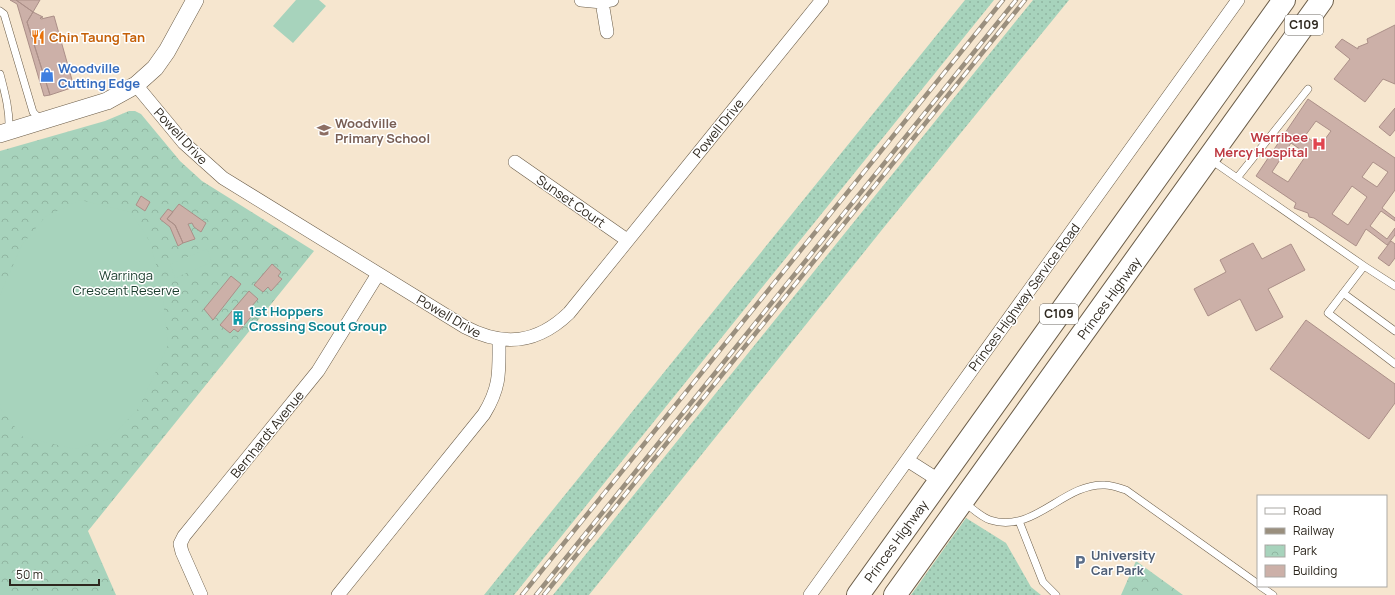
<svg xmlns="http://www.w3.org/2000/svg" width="1395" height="595" viewBox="0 0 1395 595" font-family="Manrope,sans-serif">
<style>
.grass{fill:url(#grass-dots)}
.park{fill:url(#park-crowns)}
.pitch{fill:#a7d3bc}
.building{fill:#ccb0a8;stroke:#ab8f88;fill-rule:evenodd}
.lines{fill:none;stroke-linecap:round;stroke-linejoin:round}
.service-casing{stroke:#6b5d49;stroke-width:8}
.minor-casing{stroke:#6b5d49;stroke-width:14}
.tertiary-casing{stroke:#6b5d49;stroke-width:18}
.trunk-casing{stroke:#6b5d49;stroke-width:24}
.service{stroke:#fff;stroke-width:7}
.minor{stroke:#fff;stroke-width:13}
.tertiary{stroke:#fff;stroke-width:17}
.trunk{stroke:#fff;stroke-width:22}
.rail-casing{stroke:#9a8f7e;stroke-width:4.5}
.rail{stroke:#fff;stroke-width:3;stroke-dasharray:9;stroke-linecap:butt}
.labels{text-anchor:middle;stroke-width:3;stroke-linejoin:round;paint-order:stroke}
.shield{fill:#fff;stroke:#6d6862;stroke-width:1}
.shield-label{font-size:12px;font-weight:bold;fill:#2e281f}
.food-label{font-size:13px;font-weight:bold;fill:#c56008;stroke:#fff;text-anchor:start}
.shop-label{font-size:13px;font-weight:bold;fill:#366cbe;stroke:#fff;text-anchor:start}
.education-label{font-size:13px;font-weight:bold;fill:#785e54;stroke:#fff;text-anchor:start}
.street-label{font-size:13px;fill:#2e281f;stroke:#fff}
.health-label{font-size:13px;font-weight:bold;fill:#be3a42;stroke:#fff;text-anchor:end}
.park-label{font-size:13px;fill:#193c2c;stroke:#fff}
.culture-label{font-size:13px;font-weight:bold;fill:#0d838f;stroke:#fff;text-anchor:start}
.service-label{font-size:13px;font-weight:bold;fill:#4e5e75;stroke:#fff;text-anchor:start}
</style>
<defs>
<pattern id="grass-dots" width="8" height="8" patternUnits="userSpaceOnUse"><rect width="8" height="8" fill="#a7d3bc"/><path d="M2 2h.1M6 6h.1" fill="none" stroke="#90b5a1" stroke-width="1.8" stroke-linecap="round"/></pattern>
<pattern id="park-crowns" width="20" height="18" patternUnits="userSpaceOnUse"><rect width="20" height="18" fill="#a7d3bc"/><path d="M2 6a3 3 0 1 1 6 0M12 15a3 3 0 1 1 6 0" fill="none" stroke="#90b5a1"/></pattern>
</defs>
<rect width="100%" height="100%" fill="#f6e6cf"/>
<!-- grass -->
<path class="grass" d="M 965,0 L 994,0 L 514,595 L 484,595 Z
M 1033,0 L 1069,0 L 885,226 L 589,595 L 553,595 Z
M 966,518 L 1006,543 L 1031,587 L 1041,595 L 911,595 Z"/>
<!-- park -->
<path class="park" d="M 129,111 L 135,111 L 141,114 L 180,161 L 202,181 L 314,251 L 88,531 L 116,595 L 0,595 L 0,151 L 105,121 Z
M 1136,561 L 1183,595 L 1121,595 Z"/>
<!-- pitch -->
<path class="pitch" d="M 296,0 L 319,0 L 326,6 L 293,43 L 273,26 Z
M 80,200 L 131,212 L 150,242 L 161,283 L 168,345 L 139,408 L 109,439 L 75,449 L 23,437 L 1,409 L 0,404 L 0,295 L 22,245 L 45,217 Z
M 207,249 L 212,262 L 175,278 L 170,264 Z"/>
<!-- building -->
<path class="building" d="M 10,0 L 16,0 L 33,12 L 27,22 L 50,95 L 44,96 L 17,4 Z
M 16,0 L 40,0 L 33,12 Z
M 33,12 L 43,17 L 40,18 L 41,19 L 54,16 L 74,87 L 50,95 L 27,22 Z
M 1395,25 L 1395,84 L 1383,79 L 1365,102 L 1334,79 L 1350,59 L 1335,47 L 1342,39 L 1358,49 L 1358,47 L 1368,43 L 1367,39 Z
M 1308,99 L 1395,158 L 1395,190 L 1382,208 L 1395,218 L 1395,221 L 1381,211 L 1370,226 L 1387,239 L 1395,228 L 1395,235 L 1387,245 L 1366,229 L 1356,246 L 1314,218 L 1309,217 L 1308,213 L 1294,208 L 1296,203 L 1256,176 ZM 1316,121 L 1331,131 L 1320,146 L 1305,136 ZM 1291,143 L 1307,154 L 1288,182 L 1272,172 ZM 1373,162 L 1388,172 L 1377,187 L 1362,177 ZM 1352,186 L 1367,197 L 1348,225 L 1332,214 Z
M 1395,108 L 1395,130 L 1390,136 L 1379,127 Z
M 141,196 L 150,202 L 145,211 L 136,205 Z
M 179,204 L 206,223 L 201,232 L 194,227 L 192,223 L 188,224 L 195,239 L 183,243 L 175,225 L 167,219 Z
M 168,209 L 173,212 L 167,219 L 175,225 L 183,243 L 178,246 L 170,227 L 160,219 Z
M 1391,241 L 1395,244 L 1395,258 L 1389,266 L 1378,258 Z
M 1253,243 L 1262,259 L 1291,244 L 1305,270 L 1268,289 L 1283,317 L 1256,331 L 1240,299 L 1208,316 L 1194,289 L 1226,272 L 1220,260 Z
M 272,264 L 281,272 L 278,276 L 282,279 L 271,291 L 268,287 L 263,292 L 254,285 Z
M 231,276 L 241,284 L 213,320 L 204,309 Z
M 249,291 L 258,299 L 251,307 L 256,311 L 238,332 L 234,329 L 230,333 L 220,325 Z
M 1306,320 L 1395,384 L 1395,403 L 1369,439 L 1270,369 Z"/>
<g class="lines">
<defs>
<path id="service" d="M 0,11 L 4,14 L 33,112 L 42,121
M 0,74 C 5,93 10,111 9,131
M 1211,160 L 1237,178 L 1308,89
M 1237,178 L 1364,266
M 1395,286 L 1364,266 L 1328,313 L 1395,364
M 1343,293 L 1395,331
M 965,503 C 972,508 981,517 990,520 C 1035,534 1063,483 1105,485 C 1112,485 1119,488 1126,490 L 1258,584
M 1019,521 L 1043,582 L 1056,595
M 1260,586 L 1273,595"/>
<path id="minor" d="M 581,0 L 602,2 L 612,0
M 602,2 L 607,32
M 136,85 L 184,143 L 223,178 L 465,327 C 503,347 537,344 569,313 L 822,0
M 515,162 L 627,240
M 907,460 L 940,481
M 201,595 L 182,552 L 180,544 L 184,536 L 318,371 L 378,274
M 338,595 L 484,414 C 501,386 499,371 499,340
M 810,595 L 1238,0"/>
<path id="tertiary" d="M 0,134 L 107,101 L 136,85 L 155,68 L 167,51 L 195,0"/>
<path id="trunk" d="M 858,595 L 1284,0
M 895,595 L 1322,0"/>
</defs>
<!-- service casing -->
<use href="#service" class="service-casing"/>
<!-- minor casing -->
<use href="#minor" class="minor-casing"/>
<!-- tertiary casing -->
<use href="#tertiary" class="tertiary-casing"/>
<!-- trunk casing -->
<use href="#trunk" class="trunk-casing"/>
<!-- service -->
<use href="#service" class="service"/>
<!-- minor -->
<use href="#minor" class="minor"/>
<!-- tertiary -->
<use href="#tertiary" class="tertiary"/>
<!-- trunk -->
<use href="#trunk" class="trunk"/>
<defs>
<path id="rail" d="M 522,595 L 1003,0
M 536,595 L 1016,0
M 544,595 L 1025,0"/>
</defs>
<!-- rail casing -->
<use href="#rail" class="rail-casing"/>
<!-- rail -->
<use href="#rail" class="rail"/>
</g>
<!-- icons -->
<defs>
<symbol id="restaurant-bare" viewBox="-9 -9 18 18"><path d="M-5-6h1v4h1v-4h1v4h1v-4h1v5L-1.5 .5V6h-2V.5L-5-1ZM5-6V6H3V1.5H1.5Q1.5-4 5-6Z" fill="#e8710a" stroke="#fff" stroke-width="2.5" paint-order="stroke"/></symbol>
<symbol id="shop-bare" viewBox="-9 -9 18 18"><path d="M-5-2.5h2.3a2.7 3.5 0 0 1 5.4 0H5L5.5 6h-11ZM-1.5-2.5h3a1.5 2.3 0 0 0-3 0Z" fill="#3f7fe0" stroke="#fff" stroke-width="2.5" paint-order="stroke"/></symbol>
<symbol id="school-bare" viewBox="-9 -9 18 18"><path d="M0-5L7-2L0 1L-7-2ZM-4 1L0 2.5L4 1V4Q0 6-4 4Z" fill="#8d6e63" stroke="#fff" stroke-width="2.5" paint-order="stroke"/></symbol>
<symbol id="hospital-bare" viewBox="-9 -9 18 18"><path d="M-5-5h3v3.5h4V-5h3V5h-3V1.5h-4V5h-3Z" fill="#e0444e" stroke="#fff" stroke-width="2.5" paint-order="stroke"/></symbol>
<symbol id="building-bare" viewBox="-9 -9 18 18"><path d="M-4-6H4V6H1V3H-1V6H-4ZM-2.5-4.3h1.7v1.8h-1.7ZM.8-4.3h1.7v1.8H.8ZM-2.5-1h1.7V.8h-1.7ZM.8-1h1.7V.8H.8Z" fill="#0f9aa8" stroke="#fff" stroke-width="2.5" paint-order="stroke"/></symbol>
<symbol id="parking-bare" viewBox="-9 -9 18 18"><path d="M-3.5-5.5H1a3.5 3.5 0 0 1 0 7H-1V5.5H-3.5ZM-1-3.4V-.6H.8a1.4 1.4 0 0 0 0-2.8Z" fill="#5c6f8a" stroke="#fff" stroke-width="2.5" paint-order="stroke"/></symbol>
</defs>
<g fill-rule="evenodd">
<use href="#restaurant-bare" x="28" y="27" width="20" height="20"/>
<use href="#shop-bare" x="37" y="65" width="20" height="20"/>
<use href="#school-bare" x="314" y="120" width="20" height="20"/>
<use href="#hospital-bare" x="1309" y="134" width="20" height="20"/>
<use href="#building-bare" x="228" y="308" width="20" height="20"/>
<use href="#parking-bare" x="1070" y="552" width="20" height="20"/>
</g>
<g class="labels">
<!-- shield labels -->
<g class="shield">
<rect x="1285" y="15" width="38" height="20" rx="3"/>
<rect x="1040" y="304" width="38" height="20" rx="3"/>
</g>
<g class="shield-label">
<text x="1304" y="29">C109</text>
<text x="1059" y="318">C109</text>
</g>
<!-- food labels -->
<g class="food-label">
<text x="49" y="42">Chin Taung Tan</text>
</g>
<!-- shop labels -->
<g class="shop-label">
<text x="58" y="73">Woodville<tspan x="58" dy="15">Cutting Edge</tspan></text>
</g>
<!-- education labels -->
<g class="education-label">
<text x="335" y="128">Woodville<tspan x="335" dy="15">Primary School</tspan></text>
</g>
<!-- street labels -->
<g class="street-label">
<text transform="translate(718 128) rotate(-51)" y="5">Powell Drive</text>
<text transform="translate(181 136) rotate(47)" y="5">Powell Drive</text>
<text transform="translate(571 201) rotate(35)" y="5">Sunset Court</text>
<text transform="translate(1024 297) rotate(-54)" y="5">Princes Highway Service Road</text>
<text transform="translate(1109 298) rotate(-54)" y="5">Princes Highway</text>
<text transform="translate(449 316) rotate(30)" y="5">Powell Drive</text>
<text transform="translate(267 434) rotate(-51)" y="5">Bernhardt Avenue</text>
<text transform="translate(896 541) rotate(-54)" y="5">Princes Highway</text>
</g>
<!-- health labels -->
<g class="health-label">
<text x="1308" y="142">Werribee<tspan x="1308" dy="15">Mercy Hospital</tspan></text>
</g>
<!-- park labels -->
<g class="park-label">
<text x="126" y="280">Warringa<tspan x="126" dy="15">Crescent Reserve</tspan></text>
</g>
<!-- culture labels -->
<g class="culture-label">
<text x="249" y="316">1st Hoppers<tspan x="249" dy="15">Crossing Scout Group</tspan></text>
</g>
<!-- service labels -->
<g class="service-label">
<text x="1091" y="560">University<tspan x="1091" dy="15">Car Park</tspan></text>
</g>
</g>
<!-- legend -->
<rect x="1257" y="495" width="130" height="92" fill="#ffffff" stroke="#aba9a5"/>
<rect x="1265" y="508" width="20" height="6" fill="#ffffff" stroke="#aba9a5"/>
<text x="1293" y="515" font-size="12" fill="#2e281f">Road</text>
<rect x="1265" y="528" width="20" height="6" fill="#9a8f7e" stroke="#aba9a5"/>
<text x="1293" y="535" font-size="12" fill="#2e281f">Railway</text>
<rect x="1265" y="545" width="20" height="12" fill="url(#park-crowns)" stroke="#aba9a5"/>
<text x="1293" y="555" font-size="12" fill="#2e281f">Park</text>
<rect x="1265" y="565" width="20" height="12" fill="#ccb0a8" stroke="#aba9a5"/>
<text x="1293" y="575" font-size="12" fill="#2e281f">Building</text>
<!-- scale -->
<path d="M10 579v6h89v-6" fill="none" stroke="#2e281f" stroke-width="2"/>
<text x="16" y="579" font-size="12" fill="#2e281f" stroke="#ffffff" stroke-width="3" paint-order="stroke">50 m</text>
</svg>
